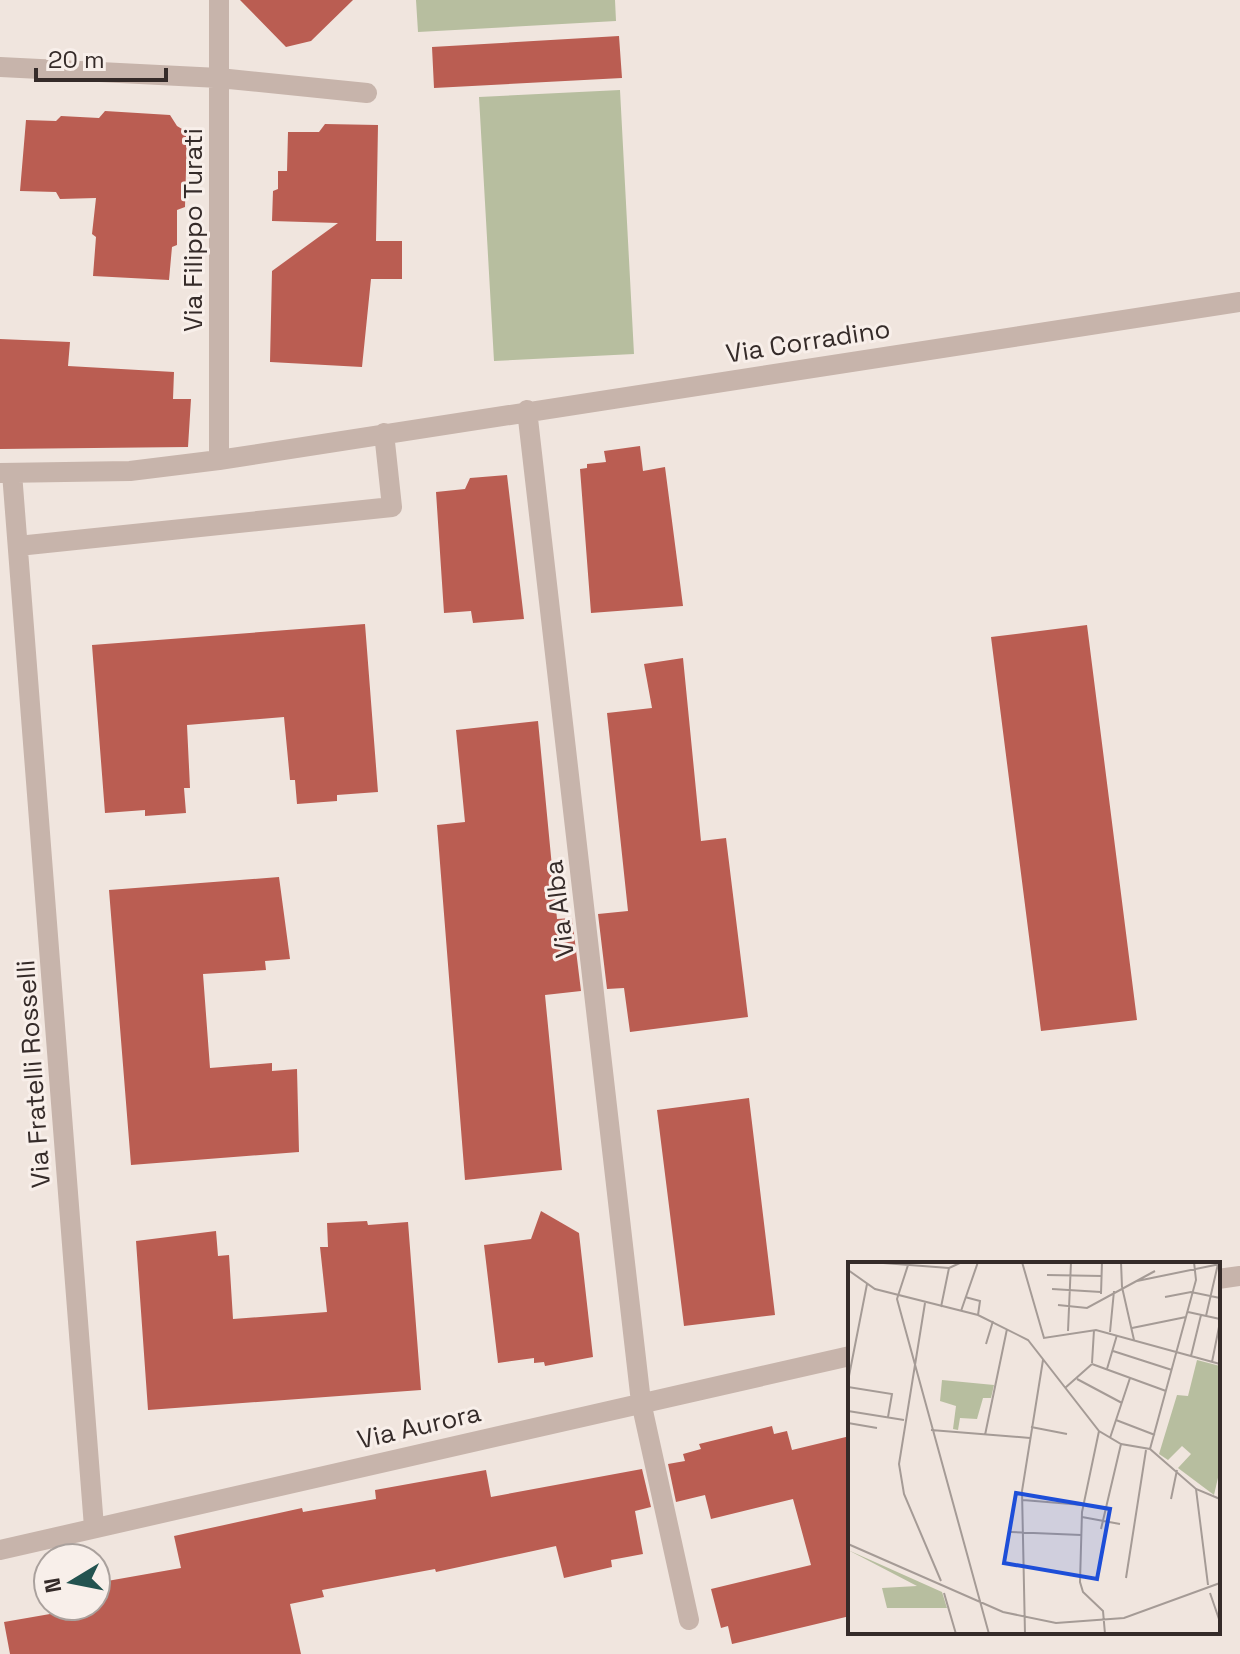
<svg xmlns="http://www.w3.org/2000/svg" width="1240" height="1654" viewBox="0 0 1240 1654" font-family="'Space Grotesk',sans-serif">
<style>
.green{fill:#b7be9f}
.building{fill:#ba5d52}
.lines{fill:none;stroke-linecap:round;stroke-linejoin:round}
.minor{stroke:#c7b4ab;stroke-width:20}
.labels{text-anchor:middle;stroke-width:6;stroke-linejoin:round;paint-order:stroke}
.street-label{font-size:26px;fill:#352b29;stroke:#f8efea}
.inset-road{fill:none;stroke:#a59b96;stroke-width:2}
.view{fill:#1d4ed8;fill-opacity:0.15;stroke:#1d4ed8;stroke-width:4}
.inset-edge{fill:none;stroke:#352b29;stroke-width:4}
</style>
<rect width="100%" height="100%" fill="#f0e5de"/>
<!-- green -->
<path class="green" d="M 416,0 L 615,0 L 616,21 L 418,32 Z
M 620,90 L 634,354 L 494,361 L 479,97 Z"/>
<!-- building -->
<path class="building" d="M 240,0 L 353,0 L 311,41 L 286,47 Z
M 619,36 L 622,78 L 434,88 L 432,47 Z
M 105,111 L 170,115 L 177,126 L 187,132 L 185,207 L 177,210 L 177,245 L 172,247 L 169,280 L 93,276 L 96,237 L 92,234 L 96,198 L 60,199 L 56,192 L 20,191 L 26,120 L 56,121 L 61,116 L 99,118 Z
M 325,124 L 378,125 L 376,241 L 402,241 L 402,279 L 371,279 L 362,367 L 270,362 L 272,271 L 338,223 L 272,221 L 273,191 L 278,189 L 278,171 L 287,171 L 288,132 L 319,132 Z
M 0,339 L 70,342 L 68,366 L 174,372 L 173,399 L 191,399 L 188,447 L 0,449 Z
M 640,446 L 643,471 L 665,467 L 683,606 L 591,613 L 580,469 L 587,468 L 587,464 L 606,462 L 604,451 Z
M 507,475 L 524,619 L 473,623 L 471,611 L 444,613 L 436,492 L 465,489 L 470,478 Z
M 365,624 L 378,792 L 337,795 L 337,801 L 297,804 L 295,780 L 290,780 L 284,717 L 187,725 L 190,788 L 184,788 L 186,813 L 145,816 L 145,810 L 105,813 L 92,645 Z
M 1087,625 L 1137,1020 L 1041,1031 L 991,637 Z
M 683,658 L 701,841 L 726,838 L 748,1017 L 630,1032 L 624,988 L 607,989 L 598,914 L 628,911 L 607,713 L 652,708 L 644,664 Z
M 538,721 L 557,919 L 572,918 L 581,991 L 545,995 L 562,1170 L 465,1180 L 437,825 L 465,822 L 456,730 Z
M 279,877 L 290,959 L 265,961 L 266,970 L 203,974 L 210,1068 L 272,1063 L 272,1071 L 297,1069 L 299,1152 L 131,1165 L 109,890 Z
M 749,1098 L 775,1315 L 684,1326 L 657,1110 Z
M 541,1211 L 579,1233 L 593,1357 L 545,1366 L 544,1362 L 534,1363 L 534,1358 L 498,1363 L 484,1245 L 531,1239 Z
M 367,1221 L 368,1225 L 408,1222 L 421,1390 L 148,1410 L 136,1241 L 216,1231 L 218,1256 L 229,1255 L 233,1319 L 327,1312 L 320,1247 L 328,1247 L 327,1223 Z
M 772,1426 L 774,1434 L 787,1431 L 792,1450 L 850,1436 L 850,1616 L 732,1644 L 728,1626 L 721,1628 L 711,1589 L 811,1565 L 793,1499 L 711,1519 L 705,1495 L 676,1502 L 668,1464 L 685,1461 L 683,1454 L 701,1449 L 699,1444 Z
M 642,1469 L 651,1507 L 635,1511 L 643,1554 L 611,1560 L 612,1567 L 564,1578 L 556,1546 L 436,1572 L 435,1569 L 322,1590 L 324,1597 L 290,1604 L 301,1654 L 10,1654 L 4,1622 L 96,1606 L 96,1583 L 181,1568 L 174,1536 L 302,1508 L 303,1512 L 376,1499 L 375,1490 L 486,1470 L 491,1497 Z"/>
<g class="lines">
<!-- minor -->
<path class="minor" d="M 219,0 L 219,460
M 0,67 L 219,78 L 367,93
M 527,410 L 641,1402 L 689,1620
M 0,473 L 130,471 L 219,460 L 1240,302
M 12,473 L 94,1527
M 18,546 L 392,507 L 384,433
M 1218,1279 L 1240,1276
M 0,1550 L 850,1356"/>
</g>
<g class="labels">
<!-- street labels -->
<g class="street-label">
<text transform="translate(193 230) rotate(-90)" y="9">Via Filippo Turati</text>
<text transform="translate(808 341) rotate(-9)" y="9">Via Corradino</text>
<text transform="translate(559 909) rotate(-97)" y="9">Via Alba</text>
<text transform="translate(33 1074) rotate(-94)" y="9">Via Fratelli Rosselli</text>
<text transform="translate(419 1426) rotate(-13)" y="9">Via Aurora</text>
</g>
</g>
<!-- overview -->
<g transform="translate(848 1262)">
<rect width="372" height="372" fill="#f0e5de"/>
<path d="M 349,98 L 372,104 L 372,207 L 366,233 L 330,206 L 343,192 L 334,184 L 320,198 L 311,192 L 329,133 L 340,134 ZM 94,118 L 146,123 L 143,136 L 135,136 L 129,157 L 112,156 L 110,168 L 105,167 L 108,144 L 92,139 ZM 0,288 L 94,330 L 99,346 L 39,346 L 34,326 L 69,324 Z" fill="#b7be9f"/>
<path class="inset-road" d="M 22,0 L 101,6M 61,0 L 49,37 L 141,372M 174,0 L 196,76 L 248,68 L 372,102M 273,0 L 274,25M 0,8 L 27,27 L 130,53 L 180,78 L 251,169 L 273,182 L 302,187 L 348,227 L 372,237M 199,13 L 254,14M 289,19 L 372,2M 274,25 L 286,78M 204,27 L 253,30M 253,32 L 254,0M 117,35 L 132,39 L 130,53M 317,35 L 343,30 L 372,36M 77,41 L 51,202 L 56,232 L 93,319M 210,43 L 239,46 L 307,9M 93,45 L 101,6 L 114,0M 113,49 L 130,0M 340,50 L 372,57M 358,54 L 370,2M 284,66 L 338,55M 220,69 L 223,0M 262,70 L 266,29M 138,82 L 145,59M 265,89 L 324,108M 343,94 L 353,53M 364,100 L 372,60M 244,101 L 246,68M 244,102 L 318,129M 259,107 L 269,73M 229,117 L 274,141M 0,119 L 19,22M 0,125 L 44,132 L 40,155M 217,126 L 244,102M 0,149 L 56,158M 268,158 L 307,173M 0,161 L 29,166M 183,165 L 219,172M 83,168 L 182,176M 251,169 L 234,250 L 232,320 L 235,330 L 255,349 L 257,372M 137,173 L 159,67M 262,176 L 282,116M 302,187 L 348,18 L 346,0M 348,227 L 360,323M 323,237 L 329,208M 175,238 L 235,243M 234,255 L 272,262M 253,267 L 273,182M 163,270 L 233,273M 0,282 L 155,350 L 208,361 L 276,356 L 372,321M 278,316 L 298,188M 96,331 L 108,372M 362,331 L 372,360M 177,372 L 174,229 L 195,98"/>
<path class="view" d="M 168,231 L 262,247 L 249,317 L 156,301 Z"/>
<rect width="372" height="372" class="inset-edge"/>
</g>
<!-- north arrow -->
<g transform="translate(72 1582) rotate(260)"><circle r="38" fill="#f8efea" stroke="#aaa19d" stroke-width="2"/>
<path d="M0-6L14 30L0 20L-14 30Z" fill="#235350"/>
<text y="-12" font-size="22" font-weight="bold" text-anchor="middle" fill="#352b29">N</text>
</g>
<!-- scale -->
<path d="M36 68v12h130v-12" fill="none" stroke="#352b29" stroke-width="4"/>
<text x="48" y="68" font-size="24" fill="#352b29" stroke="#f8efea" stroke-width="6" paint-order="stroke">20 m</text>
</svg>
